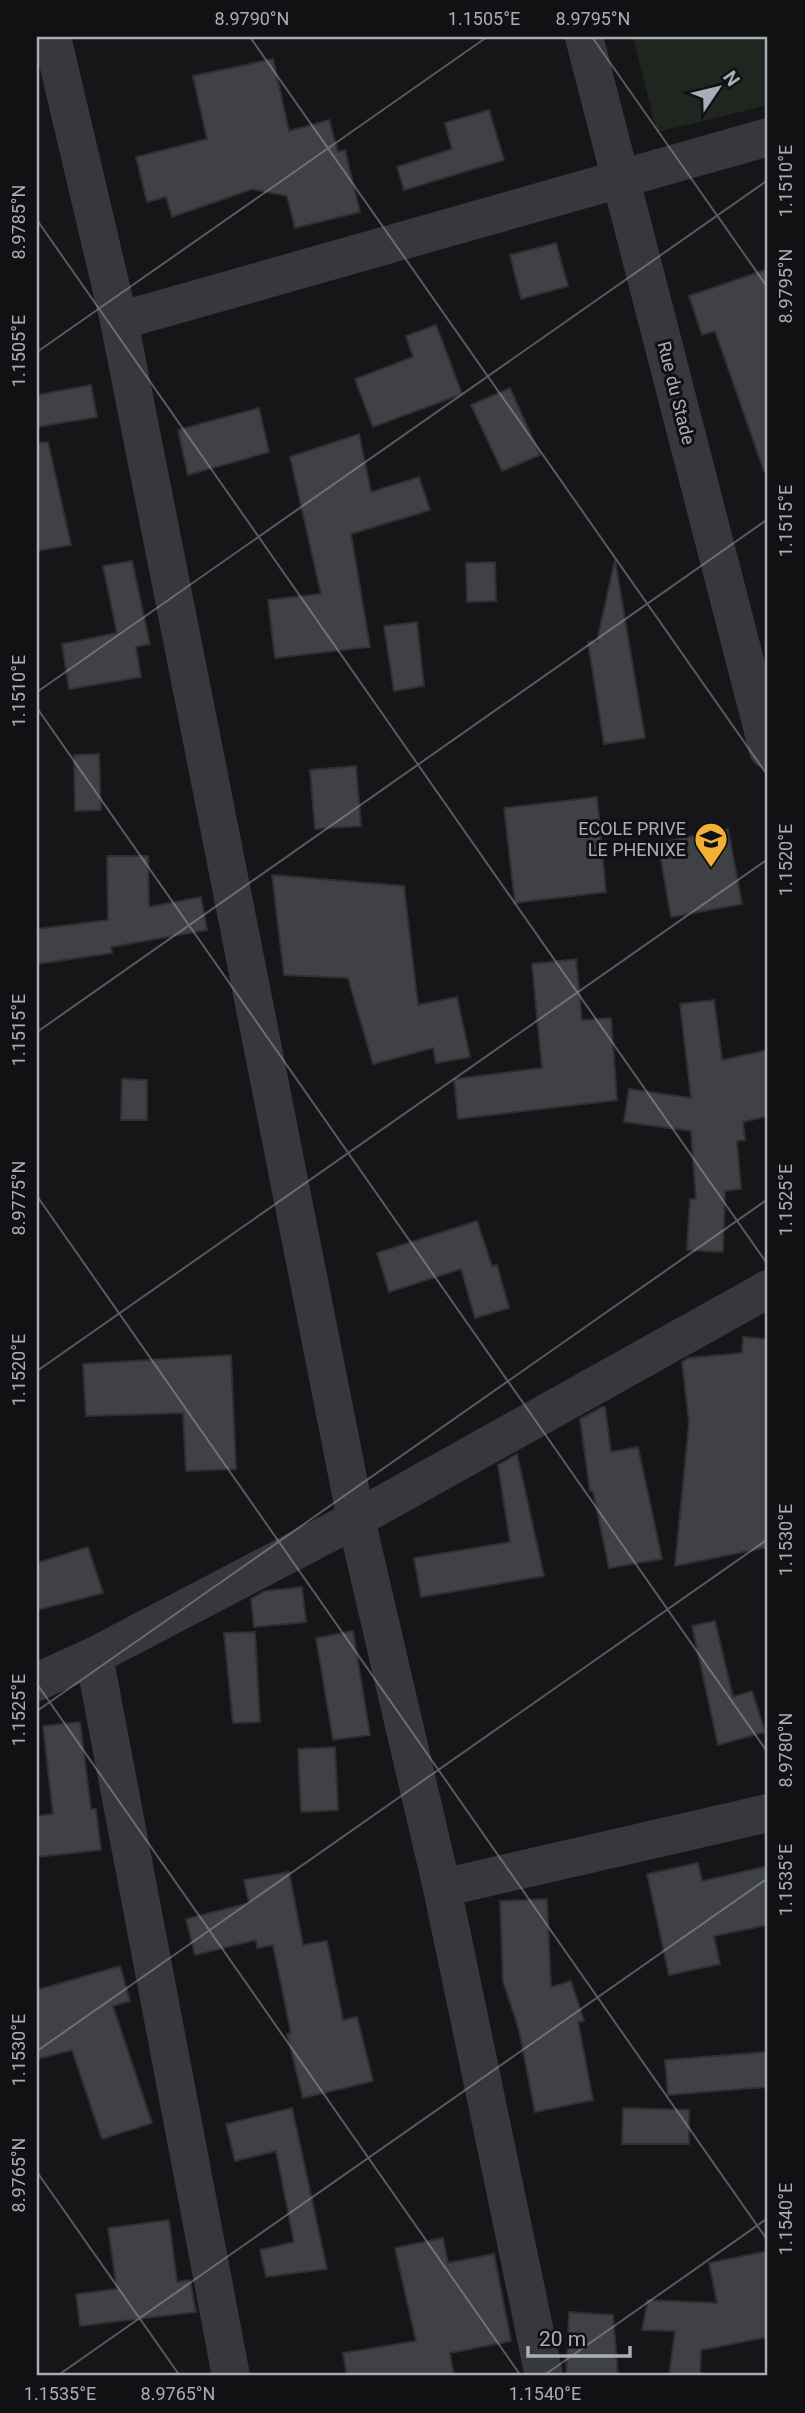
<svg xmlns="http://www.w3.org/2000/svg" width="805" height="2413" viewBox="0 0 805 2413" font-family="Roboto,sans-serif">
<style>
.green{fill:#1e261f}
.building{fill:#404145;stroke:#303034;stroke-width:2}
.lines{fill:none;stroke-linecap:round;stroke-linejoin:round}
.street{stroke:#37383d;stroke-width:38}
.ticks{fill:none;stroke:#a8adb8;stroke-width:2;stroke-opacity:0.45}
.labels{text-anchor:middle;stroke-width:6;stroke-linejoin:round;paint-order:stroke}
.street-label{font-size:18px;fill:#a8adb8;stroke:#111113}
.poi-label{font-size:18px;fill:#a8adb8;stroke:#111113;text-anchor:end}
.neatline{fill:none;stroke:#a8adb8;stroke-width:2.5}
.ticks-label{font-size:18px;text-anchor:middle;fill:#a8adb8}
</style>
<rect width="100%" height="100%" fill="#161618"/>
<!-- green -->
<path class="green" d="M 637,37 L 768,37 L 768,105 L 657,132 L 633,38 Z"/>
<!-- building -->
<path class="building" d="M 273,59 L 289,131 L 329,120 L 338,152 L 345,150 L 360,212 L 295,228 L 287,196 L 252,189 L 172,217 L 166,197 L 147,202 L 136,157 L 207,139 L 193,76 Z
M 489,110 L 504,160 L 404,190 L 397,167 L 452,149 L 445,123 Z
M 556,243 L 568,286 L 521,299 L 510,255 Z
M 768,269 L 768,471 L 764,471 L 715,331 L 702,335 L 689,296 Z
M 436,325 L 462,394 L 373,427 L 355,379 L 413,357 L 406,336 Z
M 91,385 L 97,417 L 37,427 L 37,395 Z
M 510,388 L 540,455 L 502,471 L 471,405 Z
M 259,408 L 269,452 L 188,475 L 178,430 Z
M 359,434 L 371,492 L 419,477 L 430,510 L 351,534 L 370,647 L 275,658 L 268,600 L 321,594 L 290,457 Z
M 48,442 L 71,545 L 37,551 L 37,443 Z
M 615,560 L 645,738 L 604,744 L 588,642 L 597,641 Z
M 132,561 L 150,644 L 136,647 L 141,677 L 69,689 L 62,644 L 117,633 L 103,566 Z
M 495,562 L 496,601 L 467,602 L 466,563 Z
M 417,622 L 424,686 L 394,691 L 384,626 Z
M 99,754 L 101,810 L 75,811 L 74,755 Z
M 356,766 L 361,826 L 315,829 L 310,770 Z
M 597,797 L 606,892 L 515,903 L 504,808 Z
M 728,829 L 742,904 L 671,917 L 658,843 Z
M 107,856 L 148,856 L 149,907 L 201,897 L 207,930 L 111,947 L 112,953 L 37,964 L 37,929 L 108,920 Z
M 272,875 L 404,886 L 418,1005 L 457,997 L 470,1057 L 436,1063 L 433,1048 L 373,1064 L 348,978 L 284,975 Z
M 576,959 L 582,1020 L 611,1018 L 617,1100 L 458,1119 L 454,1079 L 542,1068 L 532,964 Z
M 714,1000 L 722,1060 L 768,1050 L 768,1116 L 743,1122 L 745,1140 L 737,1141 L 741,1189 L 725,1191 L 723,1252 L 687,1250 L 690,1199 L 696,1199 L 691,1131 L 624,1122 L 629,1089 L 691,1098 L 680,1004 Z
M 122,1079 L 147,1080 L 147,1120 L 121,1120 Z
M 477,1221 L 492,1266 L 497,1265 L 509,1308 L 475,1318 L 461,1269 L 389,1292 L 377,1253 Z
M 743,1337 L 768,1339 L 768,1547 L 675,1566 L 689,1422 L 682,1362 L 688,1358 L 742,1353 Z
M 231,1355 L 236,1469 L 186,1471 L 183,1413 L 86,1416 L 83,1364 Z
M 602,1407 L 605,1407 L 611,1452 L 638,1447 L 662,1559 L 609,1568 L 593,1491 L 590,1491 L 580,1419 Z
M 517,1454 L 544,1576 L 421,1597 L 414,1558 L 510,1542 L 498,1465 Z
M 88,1547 L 103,1593 L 37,1610 L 37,1563 Z
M 302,1587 L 306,1622 L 254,1627 L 251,1599 L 265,1591 Z
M 715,1621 L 733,1697 L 752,1691 L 765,1732 L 718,1745 L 692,1626 Z
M 353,1631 L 370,1735 L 333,1740 L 316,1638 Z
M 255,1632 L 260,1722 L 233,1723 L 224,1633 Z
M 80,1722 L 91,1809 L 96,1809 L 101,1850 L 37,1857 L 37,1816 L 53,1814 L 43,1726 Z
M 335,1747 L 338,1810 L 301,1812 L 298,1749 Z
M 698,1863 L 702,1881 L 768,1866 L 768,1925 L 714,1936 L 720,1964 L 669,1975 L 647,1874 Z
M 289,1872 L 303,1945 L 327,1941 L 343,2020 L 357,2017 L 373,2081 L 303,2098 L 287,2034 L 291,2033 L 273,1945 L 257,1948 L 256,1940 L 195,1955 L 186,1919 L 249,1903 L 244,1880 Z
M 547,1899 L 551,1987 L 571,1981 L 584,2021 L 578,2022 L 593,2100 L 535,2112 L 519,2030 L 503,1981 L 500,1901 Z
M 120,1966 L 130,2001 L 113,2006 L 152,2123 L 102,2139 L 72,2050 L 37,2059 L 37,1990 Z
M 768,2052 L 768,2087 L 668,2095 L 665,2060 Z
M 292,2108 L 327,2269 L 266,2277 L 260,2250 L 294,2242 L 276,2151 L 235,2161 L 226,2124 Z
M 623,2108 L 689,2110 L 689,2144 L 622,2144 Z
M 169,2220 L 177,2282 L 190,2280 L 196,2312 L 80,2326 L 76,2294 L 117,2289 L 108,2228 Z
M 443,2238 L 448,2263 L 494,2254 L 511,2341 L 450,2353 L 454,2376 L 347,2376 L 343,2353 L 416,2341 L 395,2248 Z
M 768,2251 L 768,2337 L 701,2350 L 700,2376 L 669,2376 L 675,2331 L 642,2330 L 648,2300 L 717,2303 L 709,2263 Z
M 569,2312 L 613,2315 L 618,2376 L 566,2376 Z"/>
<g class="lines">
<!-- street -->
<path class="street" d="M 52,37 L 119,321
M 584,37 L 768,750
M 94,1656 L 231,2376
M 37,1682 L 94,1656 L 356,1519 L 768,1289
M 442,1888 L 768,1813
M 544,2376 L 442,1888 L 356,1519 L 119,321 L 768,137"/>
</g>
<!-- ticks -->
<path class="ticks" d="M 250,37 L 768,776M 592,37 L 768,288M 37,220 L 768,1265M 37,352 L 487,37M 37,692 L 768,180M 37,708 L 768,1753M 37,1032 L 768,519M 37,1196 L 768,2241M 37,1371 L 768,859M 37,1684 L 521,2376M 37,1711 L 768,1199M 37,2051 L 768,1539M 37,2172 L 180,2376M 57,2376 L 768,1878M 543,2376 L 768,2218"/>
<!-- icons -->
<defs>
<symbol id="school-pin" viewBox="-11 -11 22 30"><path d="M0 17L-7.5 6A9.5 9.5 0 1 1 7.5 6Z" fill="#f2b134" stroke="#111113"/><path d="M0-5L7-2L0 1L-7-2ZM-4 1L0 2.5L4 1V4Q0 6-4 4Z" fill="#111"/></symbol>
</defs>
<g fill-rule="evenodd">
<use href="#school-pin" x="692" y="820" width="38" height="52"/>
</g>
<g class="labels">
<!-- street labels -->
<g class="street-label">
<text transform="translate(676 393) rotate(76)" y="6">Rue du Stade</text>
</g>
<!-- poi labels -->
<g class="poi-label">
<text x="686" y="835">ECOLE PRIVE<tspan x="686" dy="21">LE PHENIXE</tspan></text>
</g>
</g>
<!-- border -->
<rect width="805" height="2413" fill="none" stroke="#111113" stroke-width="77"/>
<!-- north arrow -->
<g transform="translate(718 88) rotate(55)" stroke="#111113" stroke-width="5" paint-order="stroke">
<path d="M0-5L12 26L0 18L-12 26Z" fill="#a8adb8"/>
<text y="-10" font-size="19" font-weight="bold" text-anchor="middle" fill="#a8adb8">N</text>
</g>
<!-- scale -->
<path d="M528 2346v10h102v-10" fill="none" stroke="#a8adb8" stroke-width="3.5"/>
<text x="539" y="2346" font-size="21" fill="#a8adb8" stroke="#111113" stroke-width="5" paint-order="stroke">20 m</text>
<rect x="38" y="38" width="728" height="2336" class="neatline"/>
<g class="ticks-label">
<text x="252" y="25">8.9790°N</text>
<text x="484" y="25">1.1505°E</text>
<text x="593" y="25">8.9795°N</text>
<text transform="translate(786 181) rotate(-90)" y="6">1.1510°E</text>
<text transform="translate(19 222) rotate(-90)" y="6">8.9785°N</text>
<text transform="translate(786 286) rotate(-90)" y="6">8.9795°N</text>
<text transform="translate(19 351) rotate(-90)" y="6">1.1505°E</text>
<text transform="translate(786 521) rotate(-90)" y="6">1.1515°E</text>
<text transform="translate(19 691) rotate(-90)" y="6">1.1510°E</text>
<text transform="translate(786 860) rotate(-90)" y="6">1.1520°E</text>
<text transform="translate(19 1030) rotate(-90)" y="6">1.1515°E</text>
<text transform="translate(19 1198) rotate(-90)" y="6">8.9775°N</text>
<text transform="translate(786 1200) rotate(-90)" y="6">1.1525°E</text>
<text transform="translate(19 1370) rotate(-90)" y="6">1.1520°E</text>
<text transform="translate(786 1540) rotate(-90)" y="6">1.1530°E</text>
<text transform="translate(19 1710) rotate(-90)" y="6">1.1525°E</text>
<text transform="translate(786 1750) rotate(-90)" y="6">8.9780°N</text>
<text transform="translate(786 1880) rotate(-90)" y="6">1.1535°E</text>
<text transform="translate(19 2050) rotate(-90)" y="6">1.1530°E</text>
<text transform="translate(19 2175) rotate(-90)" y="6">8.9765°N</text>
<text transform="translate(786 2219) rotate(-90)" y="6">1.1540°E</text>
<text x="60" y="2400">1.1535°E</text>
<text x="178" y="2400">8.9765°N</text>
<text x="545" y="2400">1.1540°E</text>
</g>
</svg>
